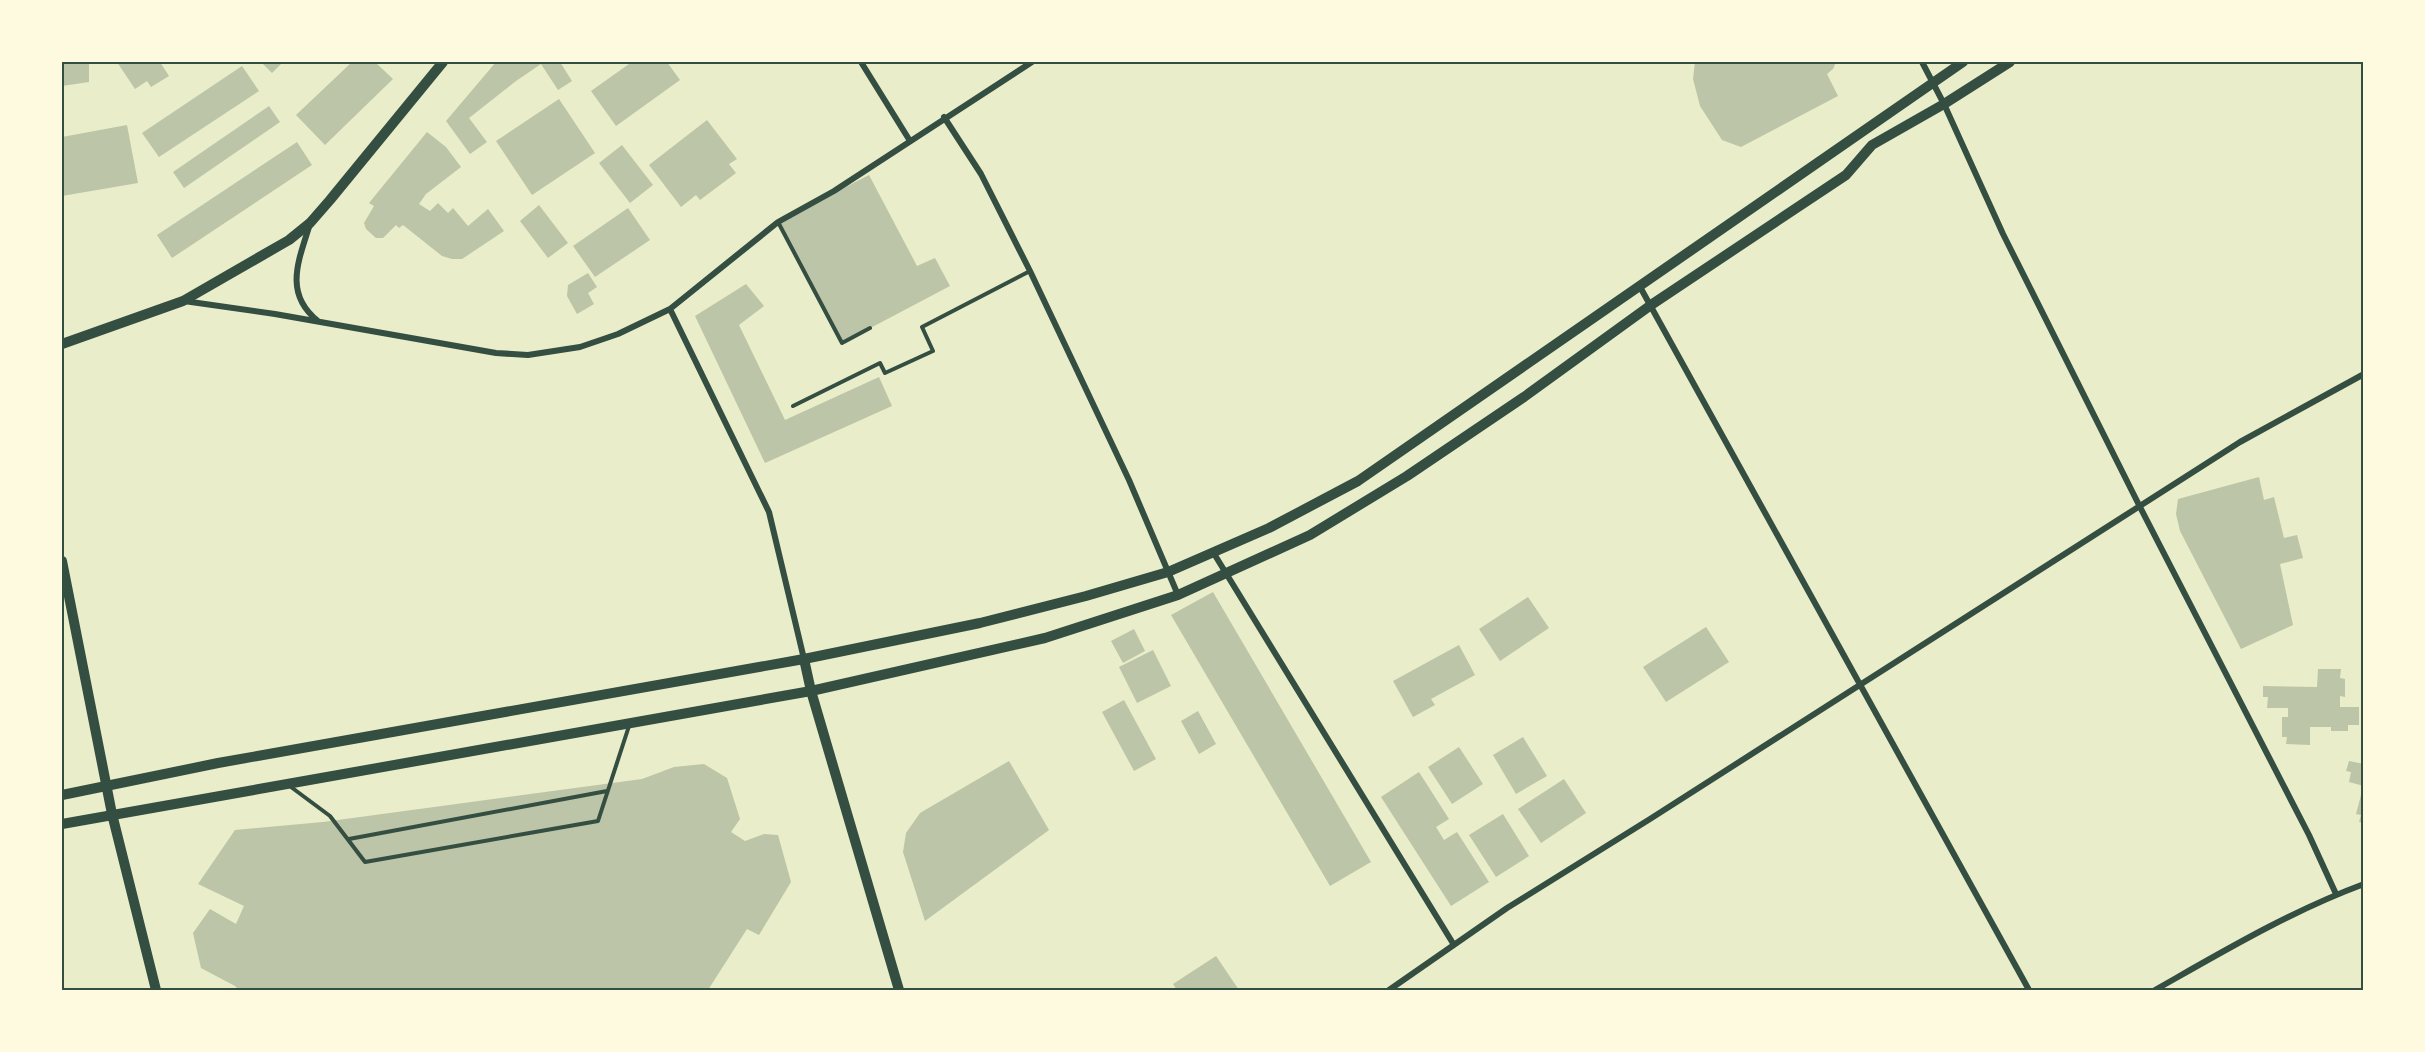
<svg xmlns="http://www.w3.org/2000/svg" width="2425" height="1052" viewBox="0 0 2425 1052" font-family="Roboto,sans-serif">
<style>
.building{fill:#bcc5a7}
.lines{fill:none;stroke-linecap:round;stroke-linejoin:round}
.service{stroke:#344e41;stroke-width:4}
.minor{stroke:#344e41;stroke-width:6}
.tertiary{stroke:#344e41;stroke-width:10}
.secondary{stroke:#344e41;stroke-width:10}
.neatline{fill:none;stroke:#344e41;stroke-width:2}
</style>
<rect width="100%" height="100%" fill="#e9edc9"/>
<!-- building -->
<path class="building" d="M 62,62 L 89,62 L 89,82 L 62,86 Z
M 117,62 L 160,62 L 169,76 L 151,87 L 147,81 L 135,89 Z
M 261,62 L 283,62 L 272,73 Z
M 352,62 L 375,62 L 393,79 L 325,145 L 296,115 Z
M 496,62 L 560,62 L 572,81 L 558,90 L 541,64 L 516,81 L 469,118 L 487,142 L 470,154 L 446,121 Z
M 627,62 L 667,62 L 680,80 L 616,126 L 591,91 L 629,64 Z
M 1695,62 L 1836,62 L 1833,69 L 1827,74 L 1838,96 L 1741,147 L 1722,140 L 1700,106 L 1693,79 Z
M 242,66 L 259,91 L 159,157 L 142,133 Z
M 559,99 L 595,153 L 532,195 L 496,141 Z
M 269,106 L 280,122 L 184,188 L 173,172 Z
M 707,120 L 737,159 L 729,164 L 736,173 L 700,200 L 696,195 L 681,207 L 649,165 Z
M 127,125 L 138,183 L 62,196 L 62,137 Z
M 427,132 L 446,147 L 461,167 L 426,194 L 419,204 L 430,211 L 438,203 L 448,213 L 453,208 L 468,226 L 488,209 L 504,231 L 462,259 L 452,259 L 442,256 L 403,225 L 399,228 L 396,225 L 383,238 L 376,238 L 366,229 L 364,223 L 374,206 L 369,203 Z
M 297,142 L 312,165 L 172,258 L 157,235 Z
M 622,145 L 653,185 L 630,203 L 599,163 Z
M 869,175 L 917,266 L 935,258 L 950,286 L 842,343 L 778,222 Z
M 539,205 L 568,243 L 548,258 L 520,221 Z
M 628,208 L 650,240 L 595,277 L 573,246 Z
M 588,273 L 597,287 L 588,293 L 594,304 L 577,314 L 567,296 L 568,285 Z
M 746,284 L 764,306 L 739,325 L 785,420 L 879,377 L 892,406 L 765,463 L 695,316 Z
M 2259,477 L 2264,500 L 2274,497 L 2284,538 L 2297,535 L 2303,558 L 2280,564 L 2293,625 L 2241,649 L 2180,531 L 2176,514 L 2178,499 Z
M 1213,592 L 1371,862 L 1330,886 L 1171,615 Z
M 1528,597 L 1549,628 L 1500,661 L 1479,629 Z
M 1706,627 L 1729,662 L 1666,702 L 1643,667 Z
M 1134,629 L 1145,651 L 1123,663 L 1111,641 Z
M 1459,645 L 1475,675 L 1431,699 L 1435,705 L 1413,717 L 1393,681 Z
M 1153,650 L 1171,686 L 1137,703 L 1119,667 Z
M 2318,669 L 2341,669 L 2340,678 L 2345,679 L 2345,697 L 2340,696 L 2340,707 L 2359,707 L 2359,725 L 2348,725 L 2348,731 L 2331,731 L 2331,727 L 2310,727 L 2310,745 L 2286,744 L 2287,737 L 2282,737 L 2282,717 L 2288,717 L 2288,708 L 2267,708 L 2268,697 L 2263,697 L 2263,686 L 2317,687 Z
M 1124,700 L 1156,759 L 1134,771 L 1102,712 Z
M 1198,711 L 1216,744 L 1199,754 L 1181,721 Z
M 1523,737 L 1547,776 L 1516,794 L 1493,755 Z
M 1459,747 L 1483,784 L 1452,804 L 1428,767 Z
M 1009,761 L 1049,830 L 925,921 L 903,852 L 906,833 L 920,813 Z
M 2349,761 L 2364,764 L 2364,786 L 2349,782 L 2351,772 L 2346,771 Z
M 704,764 L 727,778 L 740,819 L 731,832 L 745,841 L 764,834 L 778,835 L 791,882 L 759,935 L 747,929 L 708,990 L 239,990 L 235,986 L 201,968 L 193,933 L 210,909 L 236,924 L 244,906 L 198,884 L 235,830 L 323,822 L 642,779 L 674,767 Z
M 1419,772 L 1449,819 L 1436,827 L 1444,840 L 1457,832 L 1489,882 L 1451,906 L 1381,797 Z
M 1564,779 L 1586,813 L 1541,843 L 1518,809 Z
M 2361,795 L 2364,795 L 2364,823 L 2359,822 L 2361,815 L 2356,814 Z
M 1503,814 L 1529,856 L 1496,877 L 1469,835 Z
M 1216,956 L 1239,990 L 1177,990 L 1173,984 Z"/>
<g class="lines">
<!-- service -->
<path class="service" d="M 778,222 L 842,343 L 870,328
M 793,406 L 880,363 L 885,373 L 933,351 L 922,327 L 1030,271
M 291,787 L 330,816 L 365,862 L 598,821 L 629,726
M 349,839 L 607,791"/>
<!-- minor -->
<path class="minor" d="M 861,62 L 910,141
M 1922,62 L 1944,104 L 2003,234 L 2140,507 L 2309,835 L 2336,894
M 944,117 L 981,174 L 1030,271 L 1129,480 L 1178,595
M 309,227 C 298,262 284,294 318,321
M 1639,285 L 2029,990
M 184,301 L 275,314 L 496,353 L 528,355 L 580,347 L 618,334 L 670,309 L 778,222 L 834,191 L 1032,62
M 670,309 L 769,512 L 804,659
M 1213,552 L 1454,945
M 1389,990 L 1507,908 L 1650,819 L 2240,442 L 2364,374
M 2155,990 C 2222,952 2291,911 2364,884"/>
<!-- tertiary -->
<path class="tertiary" d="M 62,344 L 183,301 L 289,240 L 310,223 L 330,200 L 443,62
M 62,561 L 112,814 L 156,990
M 804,659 L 811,691 L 899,990"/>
<!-- secondary -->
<path class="secondary" d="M 62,795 L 218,763 L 804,659 L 980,623 L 1086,596 L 1168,572 L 1269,528 L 1358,481 L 1963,62
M 62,824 L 811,691 L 1045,638 L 1178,595 L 1310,535 L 1407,476 L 1524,397 L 1651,305 L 1846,175 L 1872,145 L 1944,104 L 2010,62"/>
</g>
<!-- border -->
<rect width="2425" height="1052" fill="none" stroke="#fefae0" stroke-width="126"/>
<rect x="63" y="63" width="2299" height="926" class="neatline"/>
</svg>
